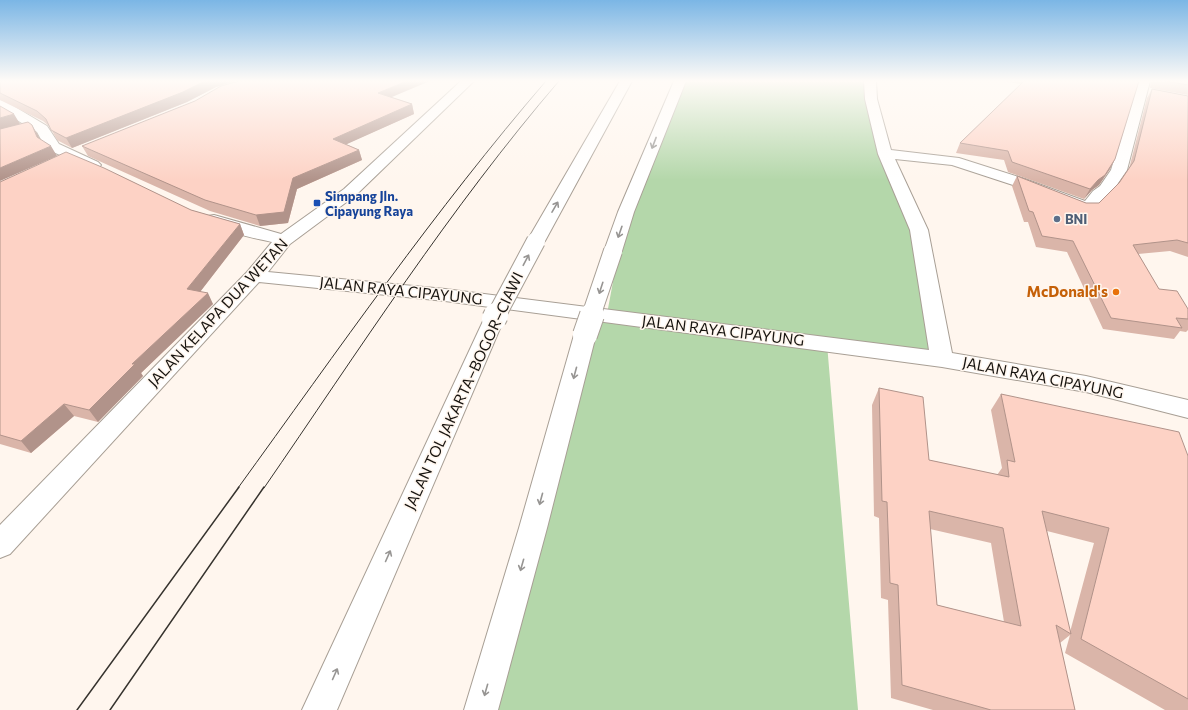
<svg xmlns="http://www.w3.org/2000/svg" width="1188" height="710" viewBox="0 0 1188 710" font-family="Commissioner,sans-serif">
<style>
.green{fill:#b4d7aa}
.lines{fill:none;stroke-linecap:round;stroke-linejoin:round}
.minor-casing{stroke:#a89f95;stroke-width:2}
.highway-casing{stroke:#a89f95;stroke-width:2}
.minor{fill:#fff;fill-rule:evenodd}
.highway{fill:#fff;fill-rule:evenodd}
.tram-far1{stroke:#36332e;stroke-width:1}
.tram{stroke:#36332e;stroke-width:1.5}
.highway-bridge-far1-casing{stroke:#a89f95;stroke-width:20;stroke-linecap:butt}
.highway-bridge-casing{stroke:#a89f95;stroke-width:26;stroke-linecap:butt}
.highway-bridge-far1{stroke:#fff;stroke-width:18}
.highway-bridge{stroke:#fff;stroke-width:24}
.wall{fill:#dab5a9;fill-rule:evenodd}
.shaded-wall{fill:#b1938a}
.building{fill:#fdd2c5;stroke:#b1938a;fill-rule:evenodd}
.oneway{stroke:#979593}
.transit-dot{fill:#1a4fb4;stroke:#fff6ee;stroke-width:1.5}
.service-dot{fill:#5c6f8a;stroke:#fff6ee;stroke-width:1.5}
.food-dot{fill:#e8710a;stroke:#fff6ee;stroke-width:1.5}
.labels{text-anchor:middle;stroke-width:3;stroke-linejoin:round;paint-order:stroke}
.far-transit-label{font-size:13px;font-weight:bold;fill:#164399;stroke:#fff6ee;text-anchor:start}
.far-service-label{font-size:13px;font-weight:bold;fill:#4e5e75;stroke:#fff6ee;text-anchor:start}
.street-label{font-size:15px;fill:#171410;stroke:#fff6ee}
.food-label{font-size:15px;font-weight:bold;fill:#c56008;stroke:#fff6ee;text-anchor:end}
</style>
<rect width="100%" height="100%" fill="#fff6ee"/>
<!-- green -->
<path class="green" d="M 680,81 L 870,81 L 871,99 L 924,251 L 942,359 L 607,314 L 626,212 Z
M 592,314 L 827,344 L 858,710 L 479,710 Z"/>
<g class="lines">
<defs>
<path id="minor" d="M 461,81 L 474,81 L 356,195 L 290,244 L 268,272 L 445,289 L 929,350 L 910,230 L 878,154 L 865,99 L 864,81 L 876,81 L 877,99 L 891,150 L 959,158 L 1025,179 L 1085,201 L 1093,191 L 1100,186 L 1111,170 L 1138,81 L 1150,81 L 1127,170 L 1112,192 L 1106,197 L 1102,203 L 1093,212 L 1087,213 L 1081,212 L 1013,185 L 952,165 L 895,159 L 928,230 L 952,353 L 1086,376 L 1188,400 L 1188,418 L 1086,392 L 942,367 L 445,301 L 259,282 L 10,554 L 0,558 L 0,525 L 247,272 L 272,242 C 259,239 212,230 205,220 L 208,216 L 214,215 L 281,234 L 344,189 Z
M 0,100 L 5,101 L 47,126 L 59,144 L 98,162 L 101,165 L 98,168 L 93,170 L 88,168 L 49,150 L 43,143 L 37,132 L 0,110 Z"/>
<path id="highway" d="M 620,81 L 632,81 L 545,241 L 542,245 L 536,246 L 530,245 L 527,241 Z
M 674,81 L 686,81 L 634,212 L 622,251 L 619,255 L 613,256 L 607,255 L 604,251 L 618,212 Z
M 494,312 L 501,314 L 504,319 L 337,710 L 302,710 L 484,319 L 487,314 Z
M 585,328 L 593,330 L 596,335 L 547,528 L 498,710 L 464,710 L 519,528 L 574,335 L 577,330 Z"/>
</defs>
<!-- minor casing -->
<use href="#minor" class="minor-casing"/>
<!-- highway casing -->
<use href="#highway" class="highway-casing"/>
<!-- minor -->
<use href="#minor" class="minor"/>
<!-- highway -->
<use href="#highway" class="highway"/>
<!-- tram-far1 -->
<path class="tram-far1" d="M 238,488 C 338,350 435,210 546,81
M 264,488 C 359,350 450,208 559,81"/>
<!-- tram -->
<path class="tram" d="M 77,710 L 239,487
M 110,710 L 264,487"/>
<defs>
<path id="highway-bridge-far1" d="M 496,316 L 536,241
M 591,316 L 613,251"/>
<path id="highway-bridge" d="M 494,319 L 496,315
M 585,335 L 592,315"/>
</defs>
<!-- highway-bridge-far1 casing -->
<use href="#highway-bridge-far1" class="highway-bridge-far1-casing"/>
<!-- highway-bridge casing -->
<use href="#highway-bridge" class="highway-bridge-casing"/>
<!-- highway-bridge-far1 -->
<use href="#highway-bridge-far1" class="highway-bridge-far1"/>
<!-- highway-bridge -->
<use href="#highway-bridge" class="highway-bridge"/>
</g>
<!-- wall -->
<path class="wall" d="M 0,81 L 235,81 L 216,87 L 187,102 L 72,148 L 57,140 L 50,127 L 43,121 L 0,100 Z
M 1000,81 L 1139,81 L 1115,159 L 1110,169 L 1099,185 L 1092,190 L 1084,199 L 1008,172 L 1004,160 L 956,153 L 960,143 L 1022,84 Z
M 1151,81 L 1188,81 L 1188,95 L 1150,88 Z
M 1152,89 L 1188,96 L 1188,257 L 1170,251 L 1138,254 L 1159,289 L 1188,309 L 1188,330 L 1186,332 L 1180,331 L 1174,339 L 1103,329 L 1067,252 L 1036,247 L 1028,222 L 1024,222 L 1012,186 L 1017,176 L 1086,203 L 1099,203 L 1119,183 L 1129,169 L 1147,98 Z
M 391,97 L 412,104 L 414,114 L 346,144 L 359,150 L 362,160 L 297,189 L 288,223 L 260,226 L 210,211 L 88,156 L 82,146 L 195,101 Z
M 0,182 L 191,210 L 240,224 L 244,235 L 200,292 L 213,304 L 141,373 L 143,376 L 98,422 L 74,416 L 31,453 L 0,444 Z
M 879,388 L 929,460 L 997,475 L 1002,468 L 991,410 L 1001,394 L 1188,456 L 1188,710 L 1165,710 L 1065,653 L 1070,635 L 1060,643 L 1075,710 L 933,710 L 891,698 L 888,600 L 881,598 L 879,518 L 874,516 L 872,405 ZM 930,529 L 991,543 L 1004,622 L 937,605 ZM 1047,531 L 1094,543 L 1070,632 Z"/>
<!-- shaded-wall -->
<path class="shaded-wall" d="M 205,81 L 235,81 L 216,87 L 187,102 L 72,148 L 66,138 Z
M 407,81 L 430,81 L 380,102 L 378,93 Z
M 412,104 L 414,114 L 336,149 L 333,139 Z
M 14,114 L 20,124 L 0,130 L 0,118 Z
M 32,125 L 38,135 L 43,147 L 37,137 Z
M 51,146 L 57,156 L 0,181 L 0,168 Z
M 359,150 L 362,160 L 297,189 L 288,223 L 260,226 L 256,215 L 293,178 Z
M 1115,159 L 1110,169 L 1099,185 L 1092,190 L 1084,199 L 1090,189 Z
M 240,224 L 244,235 L 193,301 L 187,289 Z
M 208,293 L 213,304 L 141,373 L 143,376 L 98,422 L 89,410 L 132,364 Z
M 64,404 L 74,416 L 31,453 L 21,441 Z"/>
<!-- building -->
<path class="building" d="M 0,81 L 205,81 L 183,92 L 66,138 L 51,130 L 46,119 L 37,111 L 0,93 Z
M 239,81 L 407,81 L 378,93 L 412,104 L 333,139 L 359,150 L 293,178 L 284,212 L 256,215 L 205,200 L 82,146 L 195,101 L 221,86 Z
M 1024,81 L 1139,81 L 1115,159 L 1105,175 L 1098,180 L 1090,189 L 1012,162 L 1008,151 L 960,143 Z
M 1165,81 L 1188,81 L 1188,85 Z
M 1152,89 L 1188,96 L 1188,243 L 1177,240 L 1133,245 L 1159,289 L 1177,291 L 1188,309 L 1188,319 L 1176,318 L 1182,328 L 1111,318 L 1073,241 L 1042,236 L 1033,212 L 1029,211 L 1017,176 L 1086,203 L 1099,203 L 1119,183 L 1134,161 Z
M 0,106 L 14,114 L 0,118 Z
M 28,122 L 32,125 L 37,137 L 51,146 L 0,168 L 0,129 Z
M 66,152 L 104,168 L 191,210 L 240,224 L 187,289 L 208,293 L 132,364 L 135,364 L 89,410 L 64,404 L 21,441 L 0,435 L 0,182 Z
M 879,388 L 923,397 L 929,460 L 1009,477 L 1007,460 L 1015,462 L 1001,394 L 1179,432 L 1188,456 L 1188,699 L 1081,639 L 1109,528 L 1042,511 L 1071,634 L 1056,625 L 1075,710 L 991,710 L 902,685 L 898,585 L 890,583 L 887,502 L 882,501 ZM 929,511 L 1003,528 L 1021,626 L 937,605 Z"/>
<!-- one-way arrows -->
<defs><path id="oneway-shaft" d="M-6 0H5M1.5-3L5.5 0L1.5 3" fill="none" stroke-width="1.6" stroke-linecap="round" stroke-linejoin="round"/></defs>
<g class="oneway">
<use href="#oneway-shaft" transform="translate(654 143) rotate(111)"/>
<use href="#oneway-shaft" transform="translate(555 207) rotate(-60)"/>
<use href="#oneway-shaft" transform="translate(620 232) rotate(109)"/>
<use href="#oneway-shaft" transform="translate(526 260) rotate(-62)"/>
<use href="#oneway-shaft" transform="translate(601 288) rotate(108)"/>
<use href="#oneway-shaft" transform="translate(575 373) rotate(105)"/>
<use href="#oneway-shaft" transform="translate(541 499) rotate(105)"/>
<use href="#oneway-shaft" transform="translate(388 556) rotate(-66)"/>
<use href="#oneway-shaft" transform="translate(522 565) rotate(106)"/>
<use href="#oneway-shaft" transform="translate(335 674) rotate(-66)"/>
<use href="#oneway-shaft" transform="translate(486 690) rotate(106)"/>
</g>
<!-- sky -->
<linearGradient id="sky" x2="0" y2="1"><stop stop-color="#7bb6e5"/><stop offset="0.45" stop-color="#fffbf7"/><stop offset="1" stop-color="#fffbf7" stop-opacity="0"/></linearGradient>
<rect width="1188" height="180" fill="url(#sky)"/>
<!-- markers -->
<rect class="transit-dot" x="313" y="199" width="8" height="8" rx="2"/>
<circle class="service-dot" cx="1057" cy="219" r="4"/>
<circle class="food-dot" cx="1116" cy="292" r="4"/>
<g class="labels">
<!-- far-transit labels -->
<g class="far-transit-label">
<text x="325" y="201">Simpang Jln.<tspan x="325" dy="15">Cipayung Raya</tspan></text>
</g>
<!-- far-service labels -->
<g class="far-service-label">
<text x="1065" y="224">BNI</text>
</g>
<!-- street labels -->
<g class="street-label">
<text transform="translate(401 291) rotate(6)" y="5">JALAN RAYA CIPAYUNG</text>
<text transform="translate(218 313) rotate(-47)" y="5">JALAN KELAPA DUA WETAN</text>
<text transform="translate(723 331) rotate(7)" y="5">JALAN RAYA CIPAYUNG</text>
<text transform="translate(1043 378) rotate(11)" y="5">JALAN RAYA CIPAYUNG</text>
<text transform="translate(464 391) rotate(-65)" y="5">JALAN TOL JAKARTA–BOGOR–CIAWI</text>
</g>
<!-- food labels -->
<g class="food-label">
<text x="1108" y="297">McDonald's</text>
</g>
</g>
</svg>
